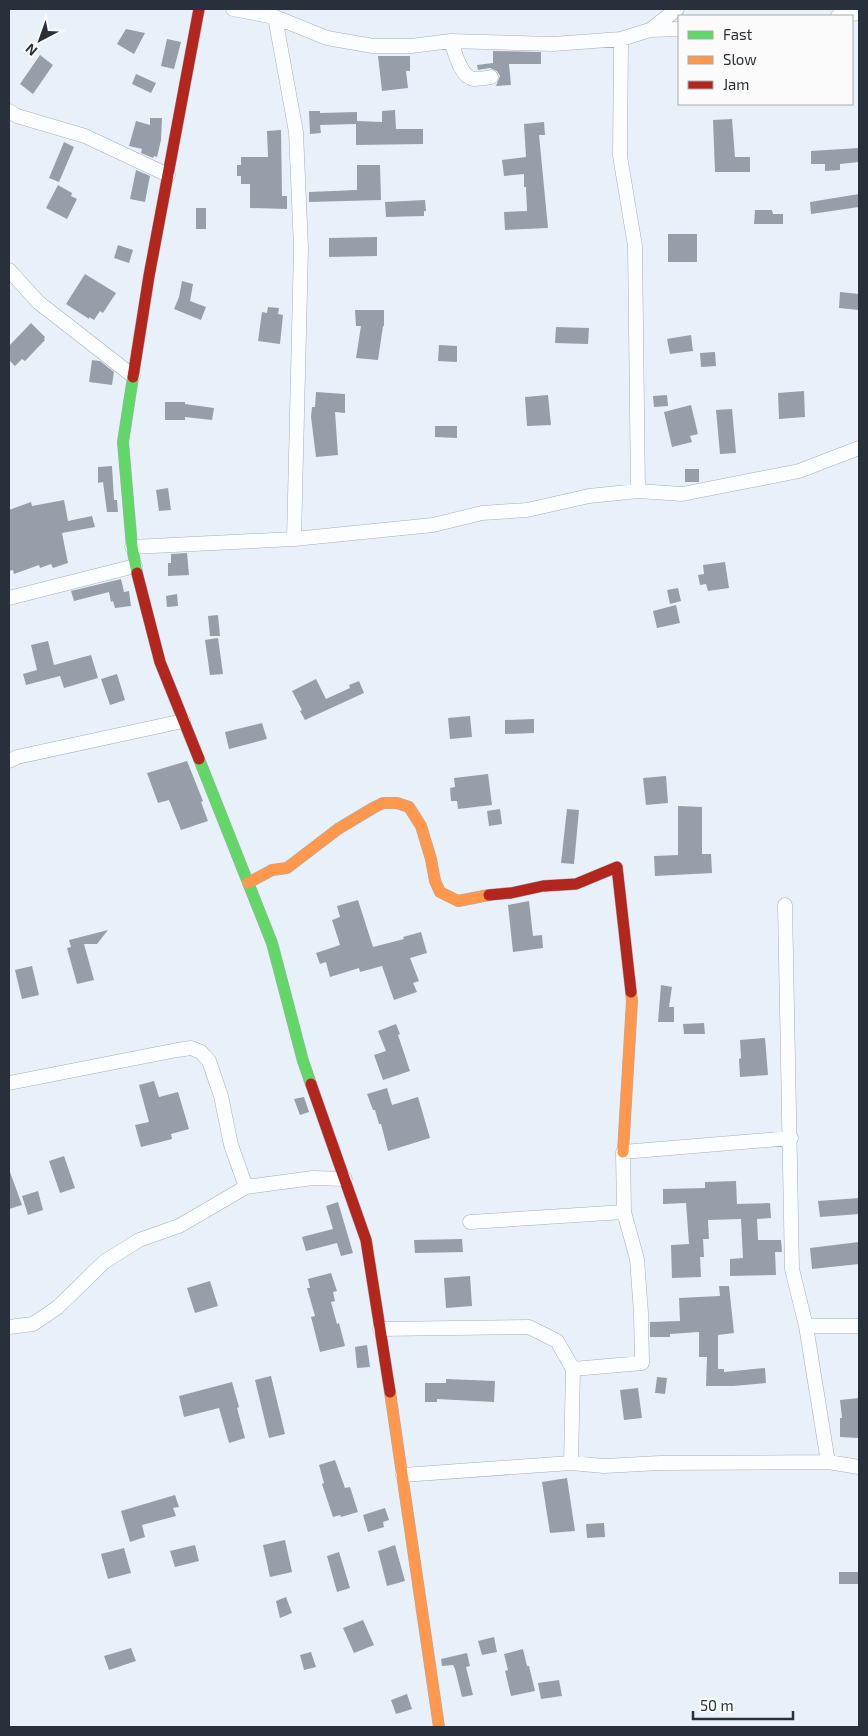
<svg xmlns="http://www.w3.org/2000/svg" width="868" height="1736" viewBox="0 0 868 1736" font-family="'Exo 2',sans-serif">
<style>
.building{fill:#969fa9}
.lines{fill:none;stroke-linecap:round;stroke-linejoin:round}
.street-casing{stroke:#a7aeb6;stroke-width:15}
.fast-casing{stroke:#a7aeb6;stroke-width:12}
.slow-casing{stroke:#a7aeb6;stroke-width:12}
.jam-casing{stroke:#a7aeb6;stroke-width:12}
.street{stroke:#fcfdfe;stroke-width:14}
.fast{stroke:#63d668;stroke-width:11}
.slow{stroke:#ff974d;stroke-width:11}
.jam{stroke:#b3261e;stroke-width:11}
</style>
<rect width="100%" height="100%" fill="#e8f0f9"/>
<!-- building -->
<path class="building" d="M 126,29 L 145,33 L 134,54 L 117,44 Z
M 167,39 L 181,42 L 174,69 L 161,66 Z
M 493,51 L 541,52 L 541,64 L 509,64 L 511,85 L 496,86 L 500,76 L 497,71 L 490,68 L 478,70 L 477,65 L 493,63 Z
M 40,55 L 53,65 L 33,94 L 20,84 Z
M 378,56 L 410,56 L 410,71 L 406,71 L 408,88 L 382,91 Z
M 136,74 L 156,83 L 151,93 L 132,84 Z
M 395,110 L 396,129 L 423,129 L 423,144 L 356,145 L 356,124 L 320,125 L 321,133 L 310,134 L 309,111 L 320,111 L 320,113 L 357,112 L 357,121 L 382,122 L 382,111 Z
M 150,118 L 162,118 L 161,140 L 157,157 L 154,156 L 153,158 L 141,153 L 142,149 L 129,146 L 136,121 L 150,125 Z
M 732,119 L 735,157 L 750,157 L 750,172 L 715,172 L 713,120 Z
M 544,122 L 545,135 L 539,135 L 548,228 L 505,230 L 504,212 L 527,211 L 526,187 L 524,187 L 524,174 L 504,176 L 502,160 L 526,157 L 524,124 Z
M 281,130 L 282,196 L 287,196 L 287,209 L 250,208 L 250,184 L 241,184 L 241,176 L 237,176 L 237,165 L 241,165 L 241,157 L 268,157 L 267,131 Z
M 64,142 L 74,147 L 59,182 L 49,178 Z
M 859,148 L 859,162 L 840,164 L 840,170 L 825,171 L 825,164 L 811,164 L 811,151 Z
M 357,165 L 380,165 L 381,200 L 309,202 L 309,192 L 357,190 Z
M 136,170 L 150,176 L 145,202 L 130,199 Z
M 58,185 L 72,193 L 71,196 L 77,199 L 67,219 L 46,208 Z
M 859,194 L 859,207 L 811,214 L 810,202 Z
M 425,200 L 426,211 L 424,211 L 424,216 L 386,217 L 385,202 Z
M 196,208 L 206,208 L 206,229 L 196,229 Z
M 755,210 L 772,210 L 773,214 L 783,214 L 783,224 L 754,224 Z
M 668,234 L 697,234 L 697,262 L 668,262 Z
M 377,237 L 377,256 L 329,257 L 329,238 Z
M 118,245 L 133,250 L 129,263 L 114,258 Z
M 85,274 L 116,293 L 103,313 L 100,311 L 94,320 L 89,317 L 89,319 L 66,304 Z
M 182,281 L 193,284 L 190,301 L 206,307 L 201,320 L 174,309 L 179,297 Z
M 840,292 L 859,294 L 859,310 L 839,308 Z
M 268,307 L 279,308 L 278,314 L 283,315 L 280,344 L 258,341 L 262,312 L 267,313 Z
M 355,310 L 384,310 L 384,326 L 383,326 L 378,360 L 356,358 L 361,326 L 356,326 Z
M 31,323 L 45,337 L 44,339 L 45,340 L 25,361 L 22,359 L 15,366 L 9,360 L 9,346 Z
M 556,327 L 589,328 L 588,344 L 555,343 Z
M 691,335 L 693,351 L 670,354 L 667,339 Z
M 439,345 L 457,346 L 457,362 L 438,361 Z
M 715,352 L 716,366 L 701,367 L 700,353 Z
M 92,360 L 100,361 L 114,372 L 112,385 L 89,382 Z
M 804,391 L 805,417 L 779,419 L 778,393 Z
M 316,392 L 345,394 L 345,413 L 335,412 L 338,455 L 316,457 L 311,417 L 312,407 L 315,407 Z
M 548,395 L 551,425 L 527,426 L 525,397 Z
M 667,395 L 668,406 L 654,407 L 653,396 Z
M 165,402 L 185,402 L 185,404 L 214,408 L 212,420 L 185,417 L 185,420 L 165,420 Z
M 691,405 L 698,434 L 690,436 L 692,442 L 672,447 L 664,412 Z
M 732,409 L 736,453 L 720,454 L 716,410 Z
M 435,426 L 457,426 L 457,438 L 435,437 Z
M 112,466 L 114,500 L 117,500 L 118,512 L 107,512 L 103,482 L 98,483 L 98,467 Z
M 685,469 L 699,469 L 699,482 L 685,482 Z
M 168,488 L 171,510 L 159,511 L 156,490 Z
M 64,500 L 68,521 L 92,516 L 95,527 L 62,533 L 68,563 L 53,568 L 51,564 L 40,568 L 39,565 L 14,574 L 13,570 L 9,571 L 9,510 L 31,502 L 32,506 Z
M 187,553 L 189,575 L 168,576 L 168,563 L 171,563 L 171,554 Z
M 725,562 L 729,588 L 708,591 L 706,584 L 700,585 L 698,575 L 704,574 L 703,565 Z
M 121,579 L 124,592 L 129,591 L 131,606 L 115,608 L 113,601 L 111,602 L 109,592 L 74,601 L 71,591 Z
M 678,588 L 681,601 L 670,604 L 667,590 Z
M 177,594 L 178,606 L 167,607 L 166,596 Z
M 676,605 L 680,623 L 657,628 L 653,611 Z
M 218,615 L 220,636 L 210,636 L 208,616 Z
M 218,638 L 223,674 L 210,675 L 205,640 Z
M 48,641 L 54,665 L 91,655 L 98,678 L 64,688 L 60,676 L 26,685 L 23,674 L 37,670 L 31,645 Z
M 117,674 L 125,700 L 110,705 L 101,679 Z
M 316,679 L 326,699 L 350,688 L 349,685 L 359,681 L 364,693 L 305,720 L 300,711 L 302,710 L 292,691 Z
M 470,716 L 472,737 L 450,739 L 448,718 Z
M 534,719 L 534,733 L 505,734 L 505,720 Z
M 262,723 L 267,739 L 229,749 L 225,732 Z
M 187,761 L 203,801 L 201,802 L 208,821 L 181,830 L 169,800 L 158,803 L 147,773 Z
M 488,774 L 492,805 L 458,809 L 457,801 L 451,801 L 450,788 L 455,787 L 454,778 Z
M 666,776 L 668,803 L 646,805 L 643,778 Z
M 678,806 L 702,807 L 702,854 L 711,854 L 712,873 L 655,876 L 654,856 L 678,855 Z
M 500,809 L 502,824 L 489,826 L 487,811 Z
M 567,809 L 579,810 L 574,864 L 561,863 Z
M 358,900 L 373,947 L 404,939 L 403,937 L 421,932 L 427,953 L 410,958 L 419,981 L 413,983 L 417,992 L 394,1000 L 382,966 L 360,972 L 359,968 L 330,977 L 326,962 L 320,964 L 316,953 L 340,945 L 332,920 L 340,917 L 337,906 Z
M 529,901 L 533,936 L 542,935 L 543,948 L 513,952 L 508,905 Z
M 108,930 L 97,944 L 84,944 L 94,980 L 77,984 L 67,948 L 71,947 L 69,940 Z
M 32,966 L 39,995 L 22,999 L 15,970 Z
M 661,985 L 672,987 L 669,1007 L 674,1007 L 674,1022 L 658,1022 Z
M 704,1023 L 705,1034 L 684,1034 L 683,1024 Z
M 396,1024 L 400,1034 L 398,1035 L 410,1071 L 383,1080 L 374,1055 L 386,1051 L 378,1031 Z
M 765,1038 L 768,1075 L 740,1077 L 739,1059 L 741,1058 L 740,1040 Z
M 154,1081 L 159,1097 L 178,1092 L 189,1129 L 171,1134 L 172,1139 L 141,1147 L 135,1125 L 149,1122 L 139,1085 Z
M 387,1088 L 392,1105 L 418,1097 L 430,1138 L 388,1151 L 381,1124 L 379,1124 L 375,1110 L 373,1110 L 367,1094 Z
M 304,1097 L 309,1112 L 300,1115 L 294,1099 Z
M 64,1156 L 75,1188 L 60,1193 L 49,1161 Z
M 10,1172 L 22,1205 L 9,1209 L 9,1173 Z
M 736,1181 L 737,1204 L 770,1203 L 771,1218 L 757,1219 L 758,1240 L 781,1240 L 782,1252 L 775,1252 L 776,1275 L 730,1276 L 730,1259 L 743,1258 L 741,1219 L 708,1220 L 709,1239 L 703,1239 L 704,1257 L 700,1257 L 701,1277 L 672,1278 L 671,1245 L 689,1244 L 686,1203 L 663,1204 L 663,1189 L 705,1188 L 705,1182 Z
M 38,1191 L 43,1210 L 28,1215 L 22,1196 Z
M 859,1198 L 859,1214 L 820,1217 L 818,1201 Z
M 338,1202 L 353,1253 L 341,1256 L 337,1243 L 306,1251 L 302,1237 L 333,1229 L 326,1206 Z
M 462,1239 L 463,1252 L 415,1253 L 414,1240 Z
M 859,1242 L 859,1264 L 812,1269 L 810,1248 Z
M 331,1273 L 337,1291 L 333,1292 L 335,1301 L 331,1302 L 337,1324 L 339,1323 L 345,1346 L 320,1352 L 311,1317 L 315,1316 L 307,1288 L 310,1288 L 308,1279 Z
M 470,1276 L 472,1306 L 446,1308 L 444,1278 Z
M 210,1281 L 218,1306 L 195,1313 L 187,1288 Z
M 719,1286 L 729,1286 L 734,1333 L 718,1335 L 718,1369 L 724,1369 L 724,1372 L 765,1368 L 766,1383 L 733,1386 L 706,1386 L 707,1357 L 699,1357 L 699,1332 L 670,1334 L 670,1337 L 650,1337 L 650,1322 L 680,1321 L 679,1298 L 720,1296 Z
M 367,1345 L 370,1367 L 357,1368 L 355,1347 Z
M 271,1376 L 285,1434 L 269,1438 L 255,1380 Z
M 657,1377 L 667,1378 L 665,1394 L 655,1393 Z
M 446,1379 L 495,1381 L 494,1402 L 437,1399 L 437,1402 L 425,1402 L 425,1383 L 446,1383 Z
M 232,1382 L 239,1407 L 237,1408 L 245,1438 L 229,1443 L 219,1408 L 184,1417 L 179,1396 Z
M 638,1388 L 642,1418 L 624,1420 L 620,1390 Z
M 859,1398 L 859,1438 L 840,1437 L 840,1418 L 842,1418 L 840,1400 Z
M 335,1460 L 345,1488 L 350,1487 L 358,1512 L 341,1517 L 340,1515 L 333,1517 L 322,1484 L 324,1483 L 319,1465 Z
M 567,1478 L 575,1531 L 550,1533 L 542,1482 Z
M 175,1495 L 179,1507 L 173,1508 L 176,1516 L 142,1525 L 145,1537 L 130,1542 L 121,1511 Z
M 385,1508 L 389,1520 L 383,1522 L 384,1527 L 368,1532 L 363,1515 Z
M 604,1523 L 605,1537 L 587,1538 L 586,1524 Z
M 285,1540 L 292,1572 L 270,1577 L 263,1545 Z
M 195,1545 L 199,1561 L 175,1567 L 170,1551 Z
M 395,1545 L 405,1581 L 387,1586 L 378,1551 Z
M 124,1548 L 131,1573 L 108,1579 L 101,1554 Z
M 339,1552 L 350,1588 L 337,1592 L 327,1556 Z
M 839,1572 L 859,1572 L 859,1584 L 839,1584 Z
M 286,1597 L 292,1613 L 280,1618 L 276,1601 Z
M 363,1620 L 374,1645 L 354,1653 L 343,1628 Z
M 494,1637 L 497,1652 L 482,1655 L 478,1641 Z
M 131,1648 L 136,1661 L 109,1670 L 104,1656 Z
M 523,1649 L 527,1666 L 529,1666 L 535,1691 L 511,1696 L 505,1671 L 508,1670 L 504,1654 Z
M 311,1652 L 316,1667 L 304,1670 L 300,1655 Z
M 467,1653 L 470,1666 L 466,1667 L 473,1695 L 462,1697 L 455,1669 L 453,1665 L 442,1666 L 441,1659 Z
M 559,1680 L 562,1696 L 541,1699 L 538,1683 Z
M 407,1694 L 412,1709 L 396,1714 L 391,1700 Z"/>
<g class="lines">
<defs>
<path id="street" d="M 233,9 L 275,17 L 327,38 L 373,46 L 411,46 L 451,41 L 553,44 L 621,39 L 650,30 L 679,29
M 838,16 L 859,13
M 275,17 L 296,132 L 301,248 L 294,539
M 650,30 L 677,9
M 621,39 L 620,156 L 635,246 L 638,491
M 451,41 C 455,52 460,77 474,79 C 479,79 486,78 491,77
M 9,111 L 17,116 L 85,136 L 168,175
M 9,270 L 38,302 L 133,376
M 132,547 L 294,539 L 433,525 L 482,513 L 527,510 L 589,496 L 638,491 L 682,494 L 799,471 L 859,448
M 9,598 L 135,566
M 9,761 L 17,757 L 183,721
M 785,905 L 792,1269 L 806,1326 L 828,1462
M 9,1083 L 177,1050 L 191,1048 L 201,1052 L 209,1061 L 221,1096 L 231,1145 L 246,1187
M 470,1222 L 624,1212 L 623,1152 L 791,1138
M 806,1326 L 859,1326
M 9,1327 L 33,1324 L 58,1307 L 104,1262 L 139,1240 L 179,1226 L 246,1187 L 313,1178 L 345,1179
M 380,1329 L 529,1327 L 557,1341 L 573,1369 L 571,1463
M 573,1369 L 642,1363 L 641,1313 L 637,1259 L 624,1212
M 403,1475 L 571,1463 L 604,1466 L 660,1463 L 828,1462 L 859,1467"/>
<path id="fast" d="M 133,377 L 123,442 L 132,547 L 137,573
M 199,759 L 272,943 L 303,1061 L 311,1084"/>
<path id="slow" d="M 248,883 L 272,870 L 287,868 L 338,829 L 373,808 L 383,803 L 397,803 L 409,807 L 421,826 L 431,859 L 435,881 L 440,892 L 458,901 L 489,895
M 623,1152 L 632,1001 L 631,992
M 390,1392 L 439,1727"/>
<path id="jam" d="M 133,377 L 149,276 L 199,9
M 137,573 L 160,662 L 199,759
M 489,895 L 511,893 L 543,886 L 576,884 L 617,867 L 631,992
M 311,1084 L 366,1240 L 390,1392"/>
</defs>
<!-- street casing -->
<use href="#street" class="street-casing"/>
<!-- fast casing -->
<use href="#fast" class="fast-casing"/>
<!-- slow casing -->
<use href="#slow" class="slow-casing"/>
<!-- jam casing -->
<use href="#jam" class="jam-casing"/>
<!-- street -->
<use href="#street" class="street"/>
<!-- fast -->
<use href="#fast" class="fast"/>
<!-- slow -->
<use href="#slow" class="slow"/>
<!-- jam -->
<use href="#jam" class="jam"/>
</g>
<!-- border -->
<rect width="868" height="1736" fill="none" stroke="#28313b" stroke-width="20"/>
<!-- legend -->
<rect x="678" y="15" width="175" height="90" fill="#fbfbfb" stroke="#a7aaae"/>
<rect x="688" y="31" width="25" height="8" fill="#63d668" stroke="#a7aaae"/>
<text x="723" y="40" font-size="15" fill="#28313b">Fast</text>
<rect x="688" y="56" width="25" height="8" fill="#ff974d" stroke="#a7aaae"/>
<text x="723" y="65" font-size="15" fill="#28313b">Slow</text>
<rect x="688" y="81" width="25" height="8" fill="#b3261e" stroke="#a7aaae"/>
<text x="723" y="90" font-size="15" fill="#28313b">Jam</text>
<!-- north arrow -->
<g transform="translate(40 40) rotate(221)" stroke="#fbfbfb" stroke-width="4" paint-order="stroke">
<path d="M0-4L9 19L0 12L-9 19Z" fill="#28313b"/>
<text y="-8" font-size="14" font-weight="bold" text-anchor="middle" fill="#28313b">N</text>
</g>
<!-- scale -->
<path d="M693 1711v8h100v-8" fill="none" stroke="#28313b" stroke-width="2.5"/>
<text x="700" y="1711" font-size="15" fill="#28313b" stroke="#fbfbfb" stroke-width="4" paint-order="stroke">50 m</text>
</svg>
